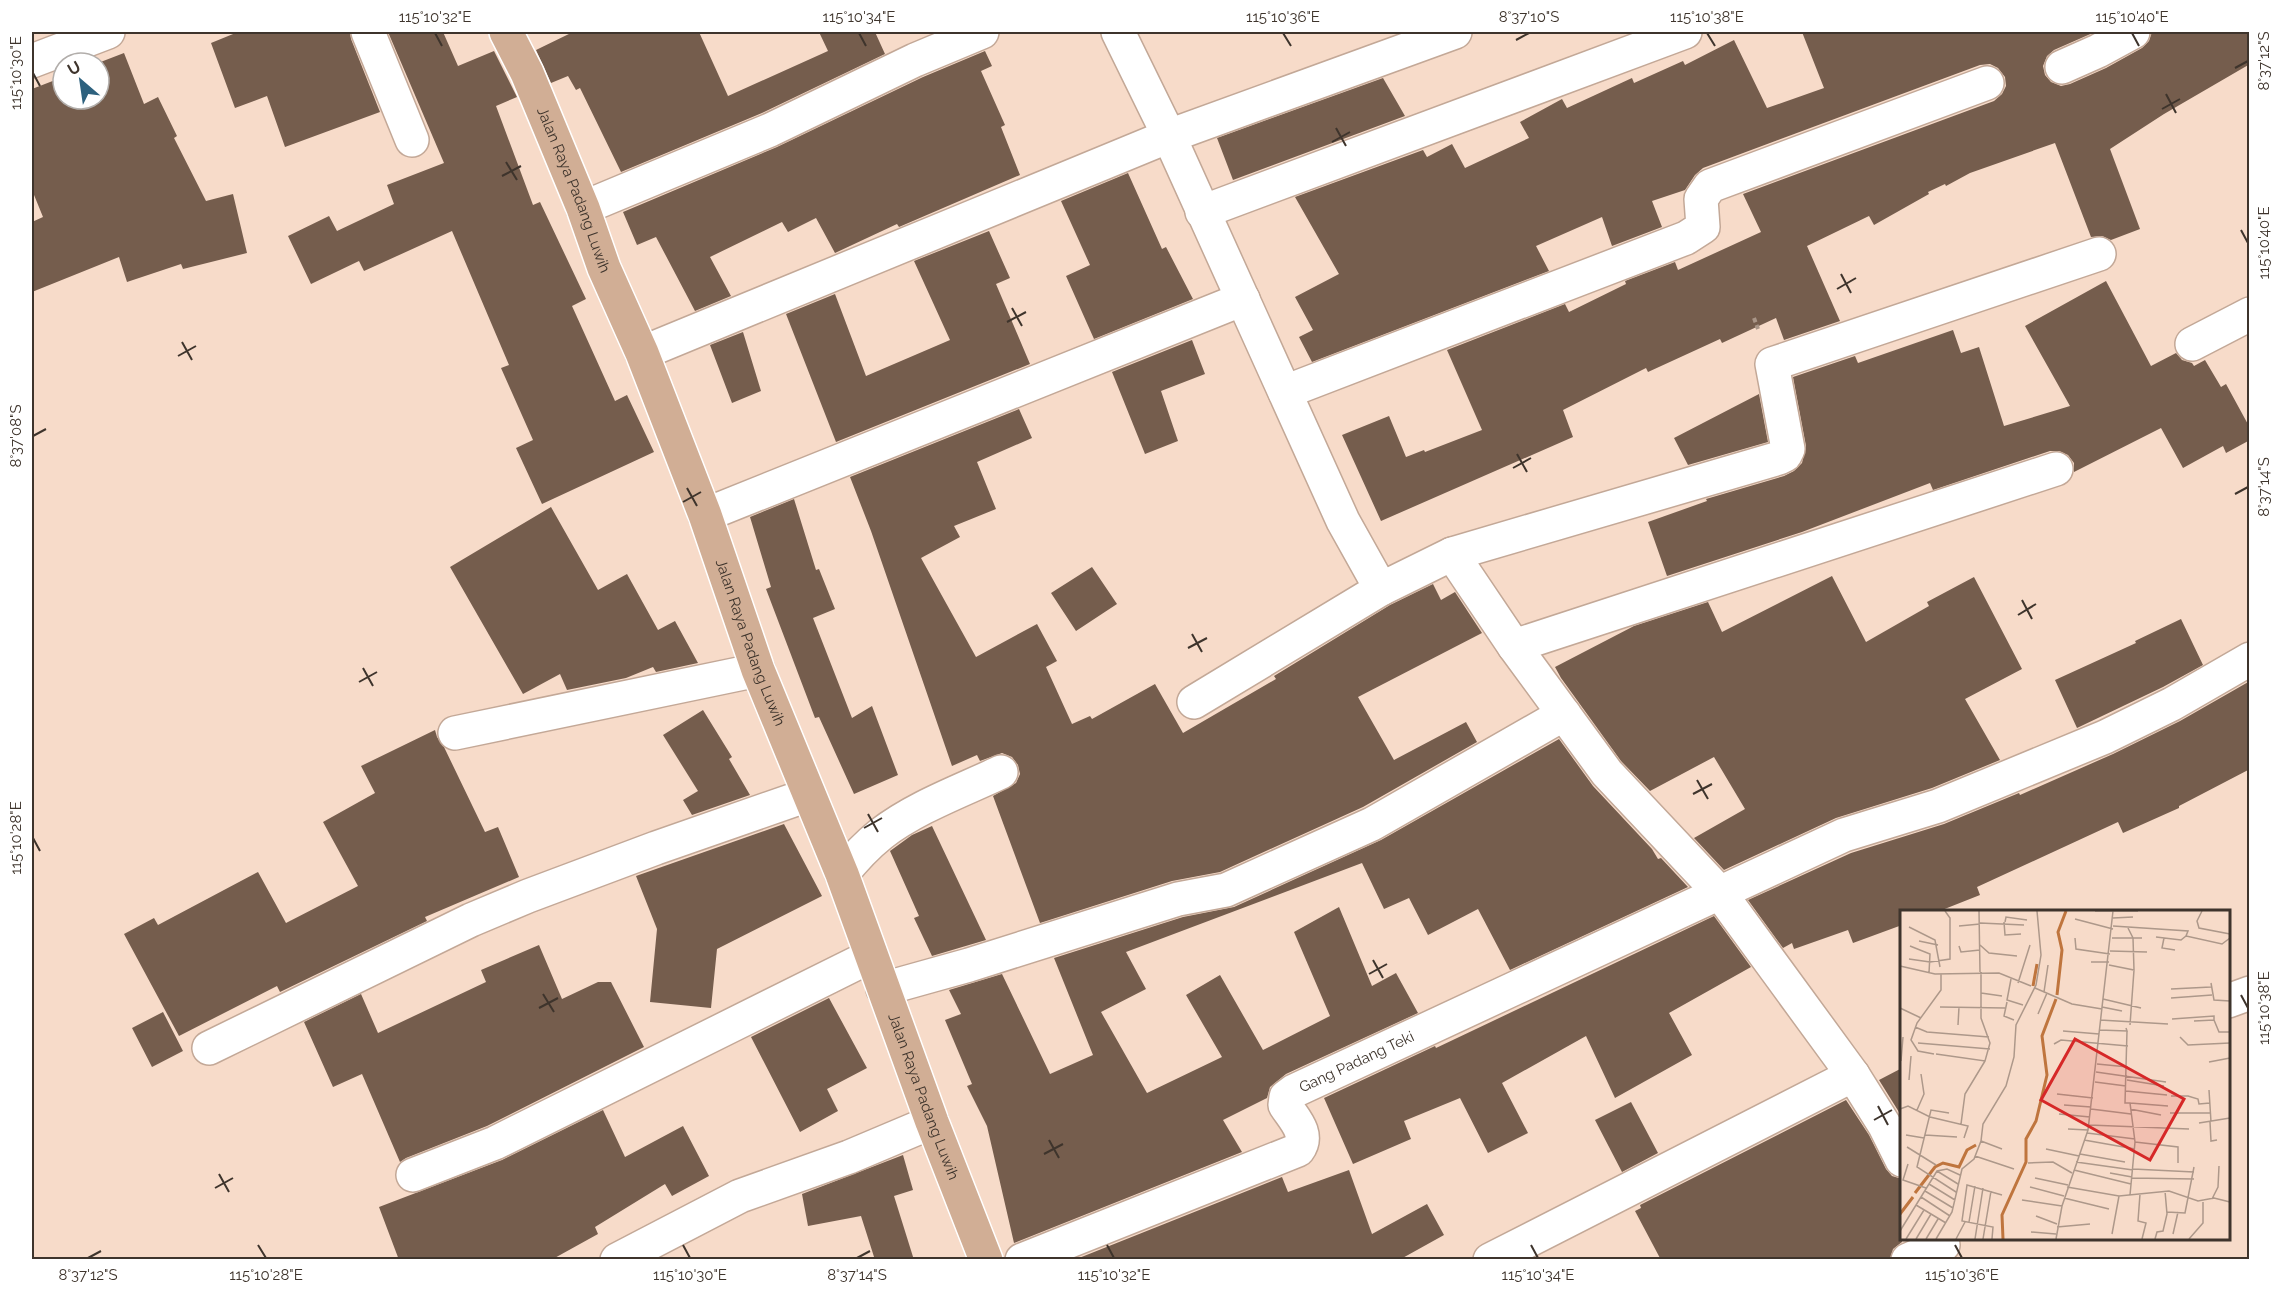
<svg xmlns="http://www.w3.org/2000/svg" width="2281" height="1291" viewBox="0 0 2281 1291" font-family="Raleway,sans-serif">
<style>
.building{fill:#755d4d}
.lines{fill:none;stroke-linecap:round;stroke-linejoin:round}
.minor-casing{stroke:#c3a897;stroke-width:36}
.major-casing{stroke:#fff;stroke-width:36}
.path{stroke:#a99587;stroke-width:4;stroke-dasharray:4.5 3;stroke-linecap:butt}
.minor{stroke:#fff;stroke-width:33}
.major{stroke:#d1ae95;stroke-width:33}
.ticks{fill:none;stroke:#3e342c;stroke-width:2}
.labels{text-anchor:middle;stroke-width:6;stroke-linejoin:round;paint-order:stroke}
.street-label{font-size:15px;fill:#3e342c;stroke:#fff}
.inset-river{fill:none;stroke:#bf753e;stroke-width:3}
.inset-road{fill:none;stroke:#ad988a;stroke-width:1.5}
.view{fill:#d62828;fill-opacity:0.15;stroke:#d62828;stroke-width:3}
.inset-edge{fill:none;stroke:#3e342c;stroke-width:3}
.neatline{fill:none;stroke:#3e342c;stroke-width:2}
.ticks-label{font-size:15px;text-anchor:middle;fill:#3e342c}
</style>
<rect width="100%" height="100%" fill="#f7dbc9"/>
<!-- building -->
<path class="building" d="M 238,32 L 350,32 L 351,39 L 380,112 L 285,147 L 267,96 L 235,108 L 211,43 Z
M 388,32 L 443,32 L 458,66 L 494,51 L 517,97 L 496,106 L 533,205 L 540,202 L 586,299 L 572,306 L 615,401 L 627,395 L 654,452 L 542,504 L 516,448 L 533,440 L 501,368 L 509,365 L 452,231 L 364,271 L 359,261 L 311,284 L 288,236 L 329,216 L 337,231 L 394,204 L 387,185 L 444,163 Z
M 573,32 L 699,32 L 728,96 L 828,51 L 819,32 L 875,32 L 885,54 L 762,113 L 621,172 L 580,88 L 576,90 L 568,76 L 551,83 L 536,50 Z
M 1802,32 L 2095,32 L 2054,50 L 2047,56 L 2043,66 L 2045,75 L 2051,82 L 2061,86 L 2070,84 L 2106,68 L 2142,48 L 2149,41 L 2152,32 L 2250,32 L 2250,64 L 2164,114 L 2110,149 L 2140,229 L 2111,240 L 2102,236 L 2091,237 L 2055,143 L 1970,173 L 1946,186 L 1945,184 L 1928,192 L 1929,194 L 1874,225 L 1869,216 L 1807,246 L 1840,321 L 1784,340 L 1776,318 L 1722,343 L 1720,339 L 1648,372 L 1646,368 L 1563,410 L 1573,437 L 1381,521 L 1342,435 L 1389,416 L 1406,457 L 1424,450 L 1425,452 L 1482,430 L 1447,350 L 1565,304 L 1569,312 L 1626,284 L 1625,281 L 1675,262 L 1678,270 L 1761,232 L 1743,194 L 1994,101 L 2002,94 L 2006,86 L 2005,77 L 1998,68 L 1990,64 L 1980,65 L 1703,168 L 1695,175 L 1685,190 L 1652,201 L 1662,227 L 1612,246 L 1602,217 L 1536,246 L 1549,271 L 1312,362 L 1299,337 L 1313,330 L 1295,297 L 1339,274 L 1295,197 L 1423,150 L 1427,157 L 1452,144 L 1465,168 L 1529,138 L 1520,122 L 1562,99 L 1567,108 L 1632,78 L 1634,83 L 1683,61 L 1685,65 L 1734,40 L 1767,108 L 1824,88 Z
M 985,51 L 992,66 L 981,71 L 1005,125 L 1001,127 L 1020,175 L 899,227 L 897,224 L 835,253 L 816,218 L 788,232 L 782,222 L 710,257 L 731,296 L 695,311 L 656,237 L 637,245 L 623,212 L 777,147 L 923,77 Z
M 124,53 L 144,104 L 158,97 L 177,136 L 174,138 L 206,201 L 233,194 L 247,253 L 183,269 L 181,264 L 127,282 L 119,257 L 32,292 L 32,222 L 43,217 L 32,190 L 32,89 L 63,77 L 63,99 L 99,99 L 98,63 Z
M 1383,78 L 1405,116 L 1233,180 L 1217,138 Z
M 1128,173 L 1162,249 L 1166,247 L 1193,299 L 1094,339 L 1066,276 L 1090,265 L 1061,201 Z
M 989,231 L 1010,278 L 996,284 L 1030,364 L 836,442 L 786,314 L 835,294 L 866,376 L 950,340 L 914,261 Z
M 2106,281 L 2151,366 L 2176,353 L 2182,360 L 2192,363 L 2194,366 L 2205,360 L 2221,387 L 2226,384 L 2250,428 L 2250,440 L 2226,453 L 2223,446 L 2183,468 L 2161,428 L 2074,472 L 2074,463 L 2068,455 L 2059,451 L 2050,451 L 1933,490 L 1930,483 L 1802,532 L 1667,576 L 1648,522 L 1707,501 L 1706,499 L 1784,476 L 1794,471 L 1802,463 L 1806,446 L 1793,377 L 1855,356 L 1858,363 L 1953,330 L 1961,353 L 1979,347 L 2004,426 L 2070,406 L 2025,326 Z
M 743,332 L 761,391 L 732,403 L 710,345 Z
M 1192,340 L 1205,374 L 1161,391 L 1178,441 L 1145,454 L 1112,372 Z
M 1759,394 L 1768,442 L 1688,465 L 1674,438 Z
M 1019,409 L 1032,438 L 977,462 L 996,509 L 954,526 L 960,537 L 921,558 L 976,657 L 1037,624 L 1057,661 L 1046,667 L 1072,724 L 1090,716 L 1092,719 L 1155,684 L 1183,733 L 1276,679 L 1274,676 L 1390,605 L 1433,584 L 1441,600 L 1455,592 L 1482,633 L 1358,697 L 1394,760 L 1466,722 L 1477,742 L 1363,807 L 1220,872 L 1172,881 L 1040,923 L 993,796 L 1016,783 L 1020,774 L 1018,765 L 1012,757 L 1002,753 L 980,761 L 977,755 L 952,766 L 871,531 L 850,477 Z
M 794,499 L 816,570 L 819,569 L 835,609 L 813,618 L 852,718 L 872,706 L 898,775 L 854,794 L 819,717 L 815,718 L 785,639 L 766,589 L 771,587 L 750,517 Z
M 551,507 L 598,590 L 627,574 L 658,630 L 675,621 L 698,663 L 656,672 L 653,667 L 626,678 L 567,690 L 560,674 L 523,694 L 450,567 Z
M 1092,567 L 1117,604 L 1076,631 L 1051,593 Z
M 1832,576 L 1866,642 L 1929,606 L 1927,602 L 1974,577 L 2022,669 L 1965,699 L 2000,760 L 1932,788 L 1836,818 L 1724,870 L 1694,838 L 1745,809 L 1714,757 L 1650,791 L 1621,761 L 1561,678 L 1555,667 L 1634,626 L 1708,602 L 1722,632 Z
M 2181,619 L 2203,665 L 2163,687 L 2077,728 L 2055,680 L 2136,643 L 2135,641 Z
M 2250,681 L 2250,769 L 2179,806 L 2179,808 L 2123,833 L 2118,822 L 1977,887 L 1980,895 L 1937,912 L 1902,912 L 1902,925 L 1853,943 L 1848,930 L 1794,949 L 1792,943 L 1783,948 L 1748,900 L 1851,853 L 1944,824 L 2019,793 L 2020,795 L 2113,754 L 2180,721 Z
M 703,710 L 732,757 L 729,759 L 750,795 L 692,815 L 683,800 L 698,791 L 663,735 Z
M 435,730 L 437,737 L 444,747 L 485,832 L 498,827 L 519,877 L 425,917 L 427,921 L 280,992 L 277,986 L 179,1036 L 124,934 L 154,918 L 158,925 L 258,872 L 286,923 L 358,886 L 323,822 L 375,793 L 361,766 Z
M 1559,739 L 1593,786 L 1652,849 L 1658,859 L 1661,858 L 1688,887 L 1510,970 L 1478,909 L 1428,935 L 1409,898 L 1384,909 L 1362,863 L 1126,952 L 1146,989 L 1101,1012 L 1147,1093 L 1222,1057 L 1186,995 L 1220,975 L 1263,1050 L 1330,1016 L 1294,932 L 1339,907 L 1372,986 L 1396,973 L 1418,1013 L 1286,1074 L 1270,1087 L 1267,1098 L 1223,1120 L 1242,1152 L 1014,1243 L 987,1126 L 967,1086 L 972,1084 L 945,1020 L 961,1014 L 949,990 L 1002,974 L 1050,1074 L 1093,1055 L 1054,958 L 1183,917 L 1234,907 L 1381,840 Z
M 784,824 L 822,896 L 717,949 L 711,1008 L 650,1002 L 657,929 L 636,876 Z
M 932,826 L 986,940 L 932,956 L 914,918 L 919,916 L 890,851 L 912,835 Z
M 1714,916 L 1751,967 L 1669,1013 L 1692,1055 L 1615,1098 L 1586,1036 L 1502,1083 L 1528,1133 L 1488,1153 L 1460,1098 L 1404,1121 L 1411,1139 L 1353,1164 L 1324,1098 L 1435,1046 L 1436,1048 Z
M 539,945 L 562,999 L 598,982 L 611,982 L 644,1047 L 487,1126 L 406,1158 L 400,1162 L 362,1074 L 333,1087 L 304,1022 L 361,994 L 378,1033 L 486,982 L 481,970 Z
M 829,998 L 867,1068 L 827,1089 L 838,1111 L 800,1132 L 751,1037 Z
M 163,1012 L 183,1051 L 152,1067 L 132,1028 Z
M 1902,1068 L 1902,1117 L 1879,1080 Z
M 1846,1100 L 1869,1135 L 1886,1169 L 1892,1176 L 1902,1179 L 1902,1242 L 1893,1249 L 1890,1260 L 1661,1260 L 1635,1211 L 1641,1208 L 1640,1205 Z
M 1631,1102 L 1658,1153 L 1622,1172 L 1595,1120 Z
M 603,1110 L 625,1157 L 683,1126 L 709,1176 L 672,1196 L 665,1184 L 595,1227 L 598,1234 L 551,1260 L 399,1260 L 379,1207 L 502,1160 Z
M 903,1155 L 913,1190 L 894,1196 L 914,1260 L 875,1260 L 861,1216 L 808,1226 L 802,1194 Z
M 1349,1170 L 1372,1234 L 1427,1204 L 1444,1235 L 1399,1260 L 1074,1260 L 1282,1177 L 1288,1192 Z"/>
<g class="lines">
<defs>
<g id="minor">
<path d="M 368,32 L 412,140"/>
<path d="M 1118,32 L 1169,136 L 1343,521 L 1381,589 L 1452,554 L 1514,646 L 1607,773 L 1720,893 L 1853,1075 L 1885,1126 L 1902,1160"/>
<path d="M 32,61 L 108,32"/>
<path d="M 2062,67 L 2098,51 L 2133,32"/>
<path d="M 583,208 L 770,130 L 915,60 L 982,32"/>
<path d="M 1202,212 L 1685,32"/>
<path d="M 2192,344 L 2250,314"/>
<path d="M 642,353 L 1169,136 L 1455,32"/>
<path d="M 1285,392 L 1686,238 L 1703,227 L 1701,199 L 1710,186 L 1987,83"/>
<path d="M 705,515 L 1243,299"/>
<path d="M 1452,554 L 1779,458 L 1785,455 L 1788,449 L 1772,364 L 2099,254"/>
<path d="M 1514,646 L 2056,469"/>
<path d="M 1194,702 L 1381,589"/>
<path d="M 455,733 L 758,670"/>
<path d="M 842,874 C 854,859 866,846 881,834 C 916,807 961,791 1001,772"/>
<path d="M 883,989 L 969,965 L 1178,899 L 1226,890 L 1372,824 L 1564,714"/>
<path d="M 2228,1001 L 2250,993"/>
<path d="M 209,1048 L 471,920 L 528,896 L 656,848 L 808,795"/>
<path d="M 413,1175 L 495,1143 L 871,956"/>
<path d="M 617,1260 L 740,1196 L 849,1157 L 932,1122"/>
<path id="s1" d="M 1022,1260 L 1298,1150 C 1310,1134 1294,1119 1285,1105 L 1286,1097 L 1294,1091 L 1844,835 L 1938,806 L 2105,737 L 2172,704 L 2250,659"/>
<path d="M 1490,1260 L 1853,1075"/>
<path d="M 1908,1260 L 1943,1245"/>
</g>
<g id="major">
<path id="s2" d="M 506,32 L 527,73 L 583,208 L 604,268 L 642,353 L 705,515 L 758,670 L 842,874 L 932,1122 L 986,1260"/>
</g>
</defs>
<!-- minor casing -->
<use href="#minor" class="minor-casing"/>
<!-- major casing -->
<use href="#major" class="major-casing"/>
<!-- path -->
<path class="path" d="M 1754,318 L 1758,329"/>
<!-- minor -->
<use href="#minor" class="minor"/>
<!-- major -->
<use href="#major" class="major"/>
</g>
<!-- ticks -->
<path class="ticks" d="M 435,33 L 442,46M 859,33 L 866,46M 1283,33 L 1291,46M 1707,33 L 1715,46M 2132,33 L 2139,46M 1516,40 L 1529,33M 2235,68 L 2248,61M 33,73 L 40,86M 2166,94 L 2176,113M 2162,109 L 2180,99M 1336,128 L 1346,146M 1332,142 L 1350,132M 506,162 L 517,180M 502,176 L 521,166M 2241,230 L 2248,243M 1841,274 L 1851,293M 1837,289 L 1856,278M 1012,308 L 1022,326M 1007,322 L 1026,312M 182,342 L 192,360M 178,356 L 196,346M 33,436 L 46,429M 1517,454 L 1527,472M 1513,468 L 1531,458M 687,488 L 697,506M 2235,494 L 2248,487M 683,502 L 701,492M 2022,600 L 2032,619M 2018,615 L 2036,604M 1192,634 L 1202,652M 1188,648 L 1207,638M 363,668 L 373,686M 359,682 L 377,672M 1697,780 L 1708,799M 1693,794 L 1712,784M 868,814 L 878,832M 864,828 L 882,818M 33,838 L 40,851M 1373,960 L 1383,978M 1369,974 L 1387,964M 543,994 L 554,1012M 2241,995 L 2248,1008M 539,1008 L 558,998M 1878,1106 L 1888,1125M 1874,1120 L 1892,1110M 1049,1140 L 1059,1158M 1044,1154 L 1063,1144M 219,1174 L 229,1192M 215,1188 L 233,1178M 258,1245 L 266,1258M 683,1245 L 690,1258M 1107,1245 L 1114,1258M 1531,1245 L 1538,1258M 1955,1245 L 1962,1258M 88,1258 L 101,1251M 857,1258 L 870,1251"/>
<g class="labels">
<!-- street labels -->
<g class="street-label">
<text dy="5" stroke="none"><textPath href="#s2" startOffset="172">Jalan Raya Padang Luwih</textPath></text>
<text dy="5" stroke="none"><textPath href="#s2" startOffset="658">Jalan Raya Padang Luwih</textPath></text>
<text dy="5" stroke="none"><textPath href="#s1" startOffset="435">Gang Padang Teki</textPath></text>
<text dy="5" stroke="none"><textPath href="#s2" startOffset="1144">Jalan Raya Padang Luwih</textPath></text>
</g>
</g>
<!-- overview -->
<g transform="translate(1900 910)">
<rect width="330" height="330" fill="#f7dbc9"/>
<path class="inset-river" d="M 133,76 L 137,54M 157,85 L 162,40 L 158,22 L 166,1M 15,283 L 35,257 L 43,253 L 59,257 L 67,240 L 76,235M 0,304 L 13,287M 103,329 L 102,305 L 126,252 L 126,229 L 136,211 L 147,165 L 142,126 L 156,89"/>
<path class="inset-road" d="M 79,1 L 80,62M 195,1 L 238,1M 302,1 L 297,11 L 299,18 L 330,24M 213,8 L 233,7M 175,9 L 213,19M 104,12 L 105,25 L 121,24M 105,12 L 106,7 L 127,10M 80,13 L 124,15M 59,16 L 80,14M 213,16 L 288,21 L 286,26 L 322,34 L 330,28M 9,17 L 35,30 L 40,57M 256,27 L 281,30 L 286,26M 175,28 L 176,39 L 210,44M 212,28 L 242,28M 264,28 L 262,38 L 275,40M 19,31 L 38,35M 80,35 L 89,43 L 117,46M 10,36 L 30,44 L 29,63M 59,36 L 61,42 L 80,40M 210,41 L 247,42M 9,49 L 30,52 L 50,49 L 50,8 L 45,1M 191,52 L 209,52M 209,55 L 234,60 L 233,28 L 228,18M 0,56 L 35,64 L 99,63 L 131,76M 111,69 L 107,90 L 123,95M 118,73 L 130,35M 311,73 L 314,90 L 330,91M 135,78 L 172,94 L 202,99M 271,79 L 311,77M 144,82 L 148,55M 81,83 L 102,86M 271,88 L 312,85M 203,89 L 241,98M 107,92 L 104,106 L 114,110M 40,97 L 105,98M 202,97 L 222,101M 0,98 L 21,108M 138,104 L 147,83M 272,109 L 314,106 L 314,110M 200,110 L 268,114M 294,111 L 314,110 L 319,122 L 330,122M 58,115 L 59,97M 230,115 L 234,60M 15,117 L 27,122 L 89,127M 199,120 L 227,121 L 226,118M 163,121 L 199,124M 227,121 L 225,193 L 230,193 L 235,232 L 230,285M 280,127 L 288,135 L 330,133M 18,133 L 90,139M 154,134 L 161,130 L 228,136M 34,144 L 18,141 L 11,130 L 17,113 L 41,80 L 41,64M 36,144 L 85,151 L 90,133 L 81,108 L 81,62M 1,151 L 3,127M 309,152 L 330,148M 197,154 L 228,157M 196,162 L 266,172M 9,170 L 11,146M 227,170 L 264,176M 195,172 L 226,176M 309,180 L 311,212M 226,181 L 267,185M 157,184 L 193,188M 271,186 L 288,186 L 298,189 L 299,194 L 310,193M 230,193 L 268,196M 164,195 L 191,197M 0,199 L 8,196 L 30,207 L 68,216 L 64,228M 191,199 L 231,204M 230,199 L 261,205M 17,200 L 24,184 L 21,164M 49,203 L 31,200 L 17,257 L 56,282M 270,203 L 311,203M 159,204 L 190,207M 310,212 L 311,231 L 317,230M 299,213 L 330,208M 61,214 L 65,184 L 85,151M 189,215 L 289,219M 168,219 L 188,220M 187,223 L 235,229M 6,225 L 24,228M 25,225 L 57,227M 184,230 L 235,239M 81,231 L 83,214 L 106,176 L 114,147 L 116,115 L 136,75 L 141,45 L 137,1M 235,232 L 278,237 L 278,253M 7,237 L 36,255M 146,239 L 179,246M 180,244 L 225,252M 75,246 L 114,259M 176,252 L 233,260M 128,253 L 153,252 L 172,263M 8,254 L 3,270 L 26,278M 233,259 L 294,262M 174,260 L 231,274M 37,261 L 58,274M 210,263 L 232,267M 135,268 L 168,275M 232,268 L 294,269M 29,274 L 55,290M 130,277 L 164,286M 167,277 L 219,286 L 269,281 L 298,291 L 314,288 L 330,292M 25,281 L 53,298M 240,284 L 238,311 L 246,313 L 242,329M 21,287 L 50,306M 164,288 L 209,299M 312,289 L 318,277 L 319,256M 122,290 L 162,296M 16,295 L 46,313M 267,302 L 285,303 L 294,257M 136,306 L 157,314M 69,312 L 75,276M 157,317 L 190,314M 0,321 L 37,261 L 47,259 L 60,265M 131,322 L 156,324M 212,324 L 219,286M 273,324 L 278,302M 6,329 L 24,300M 16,329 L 31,304M 26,329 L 38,309M 36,329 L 52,302 L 62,259 L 74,249 L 81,231 L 102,239M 56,329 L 65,312M 75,329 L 83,278M 83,329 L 91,281M 92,329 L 93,317 L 62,311 L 67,275 L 102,285M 156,329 L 162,296 L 188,220 L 213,1M 255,329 L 257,322 L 263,321 L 267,304 L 265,281M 289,329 L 303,313 L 303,292"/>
<path class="view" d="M 175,129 L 284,189 L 250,250 L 141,190 Z"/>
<rect width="330" height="330" class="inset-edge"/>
</g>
<!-- border -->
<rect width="2281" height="1291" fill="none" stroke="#ffffff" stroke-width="66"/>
<!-- north arrow -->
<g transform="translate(81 81) rotate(331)"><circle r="28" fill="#ffffff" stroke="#b2aeab" stroke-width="1.5"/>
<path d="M0-4.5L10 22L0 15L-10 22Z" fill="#2d617e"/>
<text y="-9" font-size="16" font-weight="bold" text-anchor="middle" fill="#3e342c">U</text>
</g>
<rect x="33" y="33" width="2215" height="1225" class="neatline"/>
<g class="ticks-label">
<text x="435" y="22">115°10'32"E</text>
<text x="859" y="22">115°10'34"E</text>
<text x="1283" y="22">115°10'36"E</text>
<text x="1529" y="22">8°37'10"S</text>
<text x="1707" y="22">115°10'38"E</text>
<text x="2132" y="22">115°10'40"E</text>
<text transform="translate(2264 61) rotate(-90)" y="5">8°37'12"S</text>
<text transform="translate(16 73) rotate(-90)" y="5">115°10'30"E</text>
<text transform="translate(2264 243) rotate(-90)" y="5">115°10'40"E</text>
<text transform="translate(16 436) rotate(-90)" y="5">8°37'08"S</text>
<text transform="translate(2264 487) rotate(-90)" y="5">8°37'14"S</text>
<text transform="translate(16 838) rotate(-90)" y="5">115°10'28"E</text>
<text transform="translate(2264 1008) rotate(-90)" y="5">115°10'38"E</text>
<text x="88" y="1280">8°37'12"S</text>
<text x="266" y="1280">115°10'28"E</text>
<text x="690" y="1280">115°10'30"E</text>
<text x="857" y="1280">8°37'14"S</text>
<text x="1114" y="1280">115°10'32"E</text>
<text x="1538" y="1280">115°10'34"E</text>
<text x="1962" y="1280">115°10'36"E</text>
</g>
</svg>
